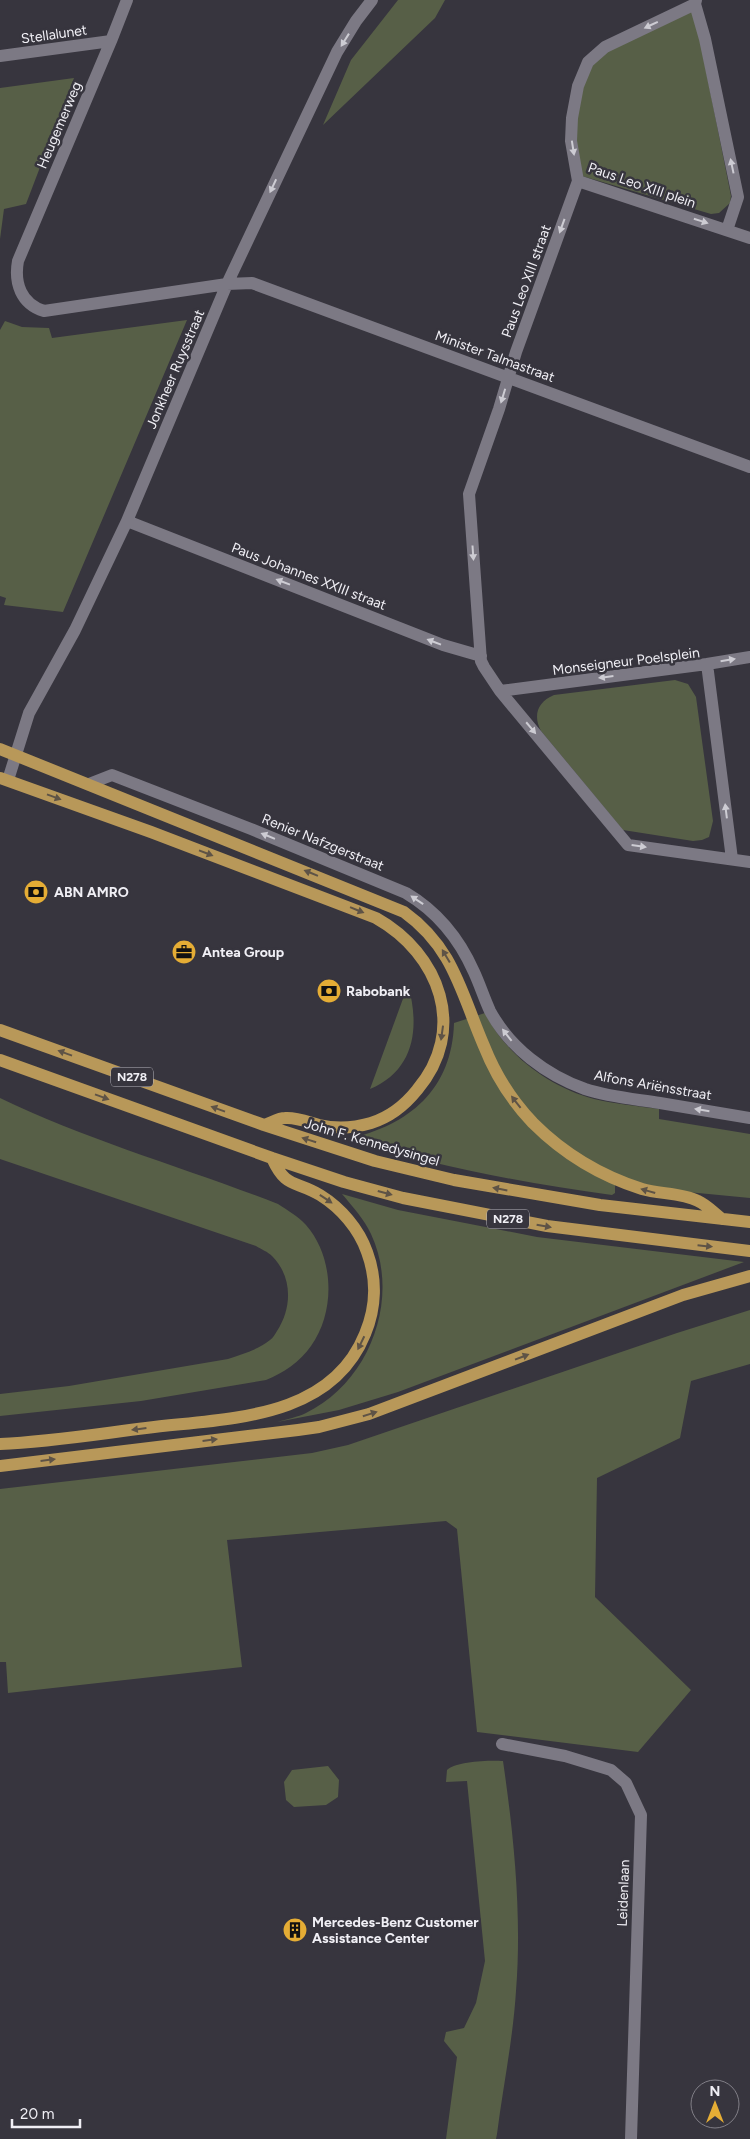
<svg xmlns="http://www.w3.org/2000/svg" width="750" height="2139" viewBox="0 0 750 2139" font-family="Figtree,sans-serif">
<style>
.green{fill:#575f47}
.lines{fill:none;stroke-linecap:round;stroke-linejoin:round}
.minor{stroke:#7c7984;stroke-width:12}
.major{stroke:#b89859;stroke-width:12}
.oneway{fill:#cdccd3}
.oneway2{fill:#5e5346}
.labels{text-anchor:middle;stroke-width:5;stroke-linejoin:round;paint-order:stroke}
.shield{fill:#37353e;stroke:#b8b7be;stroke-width:1}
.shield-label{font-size:12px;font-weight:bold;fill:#f0eff5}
.street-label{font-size:14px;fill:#f0eff5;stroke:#37353e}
.poi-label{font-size:14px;font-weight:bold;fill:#f0eff5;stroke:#37353e;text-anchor:start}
</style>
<rect width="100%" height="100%" fill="#37353e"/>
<!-- green -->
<path class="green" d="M 398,0 L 445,0 L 435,18 L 323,125 L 351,60 Z
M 694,10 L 731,196 L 730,203 L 719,213 L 711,214 L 582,176 L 574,140 L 581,84 L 591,63 L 607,50 Z
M 74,78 L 26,204 L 4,209 L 0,239 L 0,88 Z
M 187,320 L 63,612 L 4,605 L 6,598 L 0,596 L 0,330 L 5,321 L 22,327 L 49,328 L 52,338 Z
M 675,680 L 688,684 L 696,697 L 713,821 L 709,837 L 702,840 L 693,841 L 623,830 L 541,731 C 533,716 537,702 554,695 Z
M 408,985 C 420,1027 415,1070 370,1089 Z
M 485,1013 C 505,1054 549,1087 594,1099 C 615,1104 637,1106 659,1109 L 659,1119 L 750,1134 L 750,1198 L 615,1185 L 615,1193 L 612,1195 C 523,1183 434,1166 348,1139 C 409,1125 452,1090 454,1023 Z
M 0,1098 C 89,1141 186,1168 278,1204 C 287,1210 298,1216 306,1225 C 334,1257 336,1311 311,1346 C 300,1362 283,1373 266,1380 L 141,1401 L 0,1416 L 0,1394 L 69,1386 L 228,1359 C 242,1354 258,1350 270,1340 C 273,1338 275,1334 277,1331 C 292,1308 293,1277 272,1256 C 268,1252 261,1249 256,1246 L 0,1159 Z
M 342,1194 L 398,1210 L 537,1237 L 744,1262 L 398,1392 L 339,1410 L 277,1422 C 287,1419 298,1417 306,1413 C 370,1382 401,1298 371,1234 C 364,1219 353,1207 342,1194 Z
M 750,1310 L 750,1364 L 691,1381 L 680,1438 L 597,1478 L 595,1597 L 691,1690 L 638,1752 L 477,1732 L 457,1529 L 446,1521 L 227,1540 L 242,1667 L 8,1693 L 6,1662 L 0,1662 L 0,1489 L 312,1453 L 348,1445 L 677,1333 Z
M 503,1761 C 514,1837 522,1915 516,1991 C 513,2039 503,2087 497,2134 L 496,2139 L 446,2139 L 457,2057 L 444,2041 L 446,2032 L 464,2028 L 476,2003 L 485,1961 L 467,1781 L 446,1782 L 447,1770 C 456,1761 491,1760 503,1761 Z
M 328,1766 L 339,1780 L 338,1797 L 326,1805 L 294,1807 L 286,1800 L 284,1782 L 292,1770 Z"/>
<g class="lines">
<!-- minor -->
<path class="minor" d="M 127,0 L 111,41 L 18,261 C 14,283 21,304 44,311 L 227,284 L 252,283 L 750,467
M 696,0 L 695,4 L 705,39 L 738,197 L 727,230
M 695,4 L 605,47 L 588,62 L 578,86 L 572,118 L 571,141 L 578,181 L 750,238
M 0,56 L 111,41
M 578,181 L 516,352 L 499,409 L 469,494 L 481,661 L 484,667 L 500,691 L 628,845 L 750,862
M 127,521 L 443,645 L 481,656
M 707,664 L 750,657
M 500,691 L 707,664 L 732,859
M 8,780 L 29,713 L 75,630 L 127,521 L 227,284 L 337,52 L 356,21 L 372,0
M 89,784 L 112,775 L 251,829 L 406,893 C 438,912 459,938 474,972 C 480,985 484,998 490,1011 C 510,1048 546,1075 585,1089 C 609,1097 635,1099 660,1103 C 690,1108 720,1113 750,1118
M 502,1744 L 565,1756 L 611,1770 L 626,1783 L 641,1815 L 631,2139"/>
<!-- major -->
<path class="major" d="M 0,749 L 404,912 C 454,948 461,993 484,1046 C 495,1074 512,1101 533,1123 C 563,1153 601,1176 642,1189 C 659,1194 683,1193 698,1201 C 707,1205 714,1213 722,1219
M 0,778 L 151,832 L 376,918 C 440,954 468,1030 417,1090 C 405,1105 390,1117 371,1123 C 354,1128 336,1129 319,1125 C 308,1122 296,1117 285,1118 C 278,1118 271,1123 264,1125
M 0,1030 L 264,1125 L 375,1161 L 454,1180 L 600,1205 L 750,1222
M 0,1060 L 272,1158 L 344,1182 L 403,1198 L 547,1226 L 750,1251
M 0,1444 C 49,1442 98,1434 146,1428 C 225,1418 330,1421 365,1334 C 376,1308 377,1279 367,1252 C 359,1229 341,1208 320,1195 C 295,1180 286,1189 272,1158
M 0,1466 L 298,1430 L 319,1427 L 369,1414 L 683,1295 L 750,1276"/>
</g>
<!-- one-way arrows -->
<defs><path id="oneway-solid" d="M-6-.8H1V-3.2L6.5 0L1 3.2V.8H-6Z" transform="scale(1.25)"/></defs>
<g class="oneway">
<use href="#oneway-solid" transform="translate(651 25) rotate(155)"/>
<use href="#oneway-solid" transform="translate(345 40) rotate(122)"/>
<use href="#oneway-solid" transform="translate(573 148) rotate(81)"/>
<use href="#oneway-solid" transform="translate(732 166) rotate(-102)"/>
<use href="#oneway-solid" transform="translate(273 186) rotate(115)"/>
<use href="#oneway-solid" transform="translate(701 221) rotate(18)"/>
<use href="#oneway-solid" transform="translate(562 226) rotate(110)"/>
<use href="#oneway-solid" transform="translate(503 396) rotate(107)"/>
<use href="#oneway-solid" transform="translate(473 553) rotate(86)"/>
<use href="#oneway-solid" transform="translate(283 582) rotate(-159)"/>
<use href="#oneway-solid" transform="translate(434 642) rotate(-159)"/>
<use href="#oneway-solid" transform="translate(728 660) rotate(-9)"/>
<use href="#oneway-solid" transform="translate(606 677) rotate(173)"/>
<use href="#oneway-solid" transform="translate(531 728) rotate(50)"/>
<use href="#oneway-solid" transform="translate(726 811) rotate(-97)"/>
<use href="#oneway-solid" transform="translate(268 836) rotate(-158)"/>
<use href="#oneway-solid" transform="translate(639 846) rotate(8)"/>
<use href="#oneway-solid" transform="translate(417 900) rotate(-146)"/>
<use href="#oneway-solid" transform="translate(507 1035) rotate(-128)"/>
<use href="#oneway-solid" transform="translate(702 1110) rotate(-171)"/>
</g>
<g class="oneway2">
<use href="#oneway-solid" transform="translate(54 797) rotate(20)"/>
<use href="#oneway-solid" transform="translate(206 853) rotate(21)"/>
<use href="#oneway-solid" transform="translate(311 873) rotate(-158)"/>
<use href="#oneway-solid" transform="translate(357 910) rotate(22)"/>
<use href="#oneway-solid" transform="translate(446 956) rotate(-121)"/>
<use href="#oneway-solid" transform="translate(442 1033) rotate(98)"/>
<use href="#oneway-solid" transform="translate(65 1053) rotate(-160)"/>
<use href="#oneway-solid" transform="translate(102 1097) rotate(20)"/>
<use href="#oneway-solid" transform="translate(516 1102) rotate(-128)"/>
<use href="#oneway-solid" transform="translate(218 1109) rotate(-160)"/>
<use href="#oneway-solid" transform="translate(309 1140) rotate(-162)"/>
<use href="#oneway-solid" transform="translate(500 1189) rotate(-169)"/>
<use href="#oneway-solid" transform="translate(648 1191) rotate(-164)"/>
<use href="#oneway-solid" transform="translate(385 1193) rotate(15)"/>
<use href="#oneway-solid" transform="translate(326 1199) rotate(34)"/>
<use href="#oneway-solid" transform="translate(544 1226) rotate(10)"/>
<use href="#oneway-solid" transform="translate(705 1246) rotate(6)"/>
<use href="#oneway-solid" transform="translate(361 1343) rotate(116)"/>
<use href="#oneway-solid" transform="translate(522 1357) rotate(-21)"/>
<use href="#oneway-solid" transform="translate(370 1414) rotate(-17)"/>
<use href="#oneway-solid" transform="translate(139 1429) rotate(173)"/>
<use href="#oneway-solid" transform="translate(210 1440) rotate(-7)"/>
<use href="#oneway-solid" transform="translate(48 1460) rotate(-7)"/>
</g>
<!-- icons -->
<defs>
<symbol id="bank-disc" viewBox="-11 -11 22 22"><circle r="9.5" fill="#e5ad35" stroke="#37353e"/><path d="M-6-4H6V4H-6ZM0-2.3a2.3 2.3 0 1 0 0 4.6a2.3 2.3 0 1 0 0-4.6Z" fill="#111"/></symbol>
<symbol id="office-disc" viewBox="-11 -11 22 22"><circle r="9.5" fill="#e5ad35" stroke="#37353e"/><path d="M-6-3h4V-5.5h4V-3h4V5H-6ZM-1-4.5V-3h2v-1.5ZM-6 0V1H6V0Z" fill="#111"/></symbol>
<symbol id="building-disc" viewBox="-11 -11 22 22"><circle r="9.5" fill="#e5ad35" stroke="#37353e"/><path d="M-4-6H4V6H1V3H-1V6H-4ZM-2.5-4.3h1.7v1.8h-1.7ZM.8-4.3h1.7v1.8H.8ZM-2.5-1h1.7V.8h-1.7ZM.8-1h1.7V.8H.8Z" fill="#111"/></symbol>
</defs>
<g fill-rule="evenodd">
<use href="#bank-disc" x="22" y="878" width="28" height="28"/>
<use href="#office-disc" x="170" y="938" width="28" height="28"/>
<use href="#bank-disc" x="315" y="977" width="28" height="28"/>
<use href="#building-disc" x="281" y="1916" width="28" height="28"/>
</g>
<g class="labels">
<!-- shield labels -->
<g class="shield">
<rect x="111" y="1067.5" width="42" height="19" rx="4"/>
<rect x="487" y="1209.5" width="42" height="19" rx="4"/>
</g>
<g class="shield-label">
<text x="132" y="1081">N278</text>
<text x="508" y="1223">N278</text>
</g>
<!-- street labels -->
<g class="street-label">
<text transform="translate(54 34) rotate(-8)" y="5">Stellalunet</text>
<text transform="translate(59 125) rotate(-67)" y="5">Heugemerweg</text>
<text transform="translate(642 185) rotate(19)" y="5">Paus Leo XIII plein</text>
<text transform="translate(526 281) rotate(-70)" y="5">Paus Leo XIII straat</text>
<text transform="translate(495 356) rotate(20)" y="5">Minister Talmastraat</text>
<text transform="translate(175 369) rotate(-67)" y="5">Jonkheer Ruysstraat</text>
<text transform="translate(309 576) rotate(21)" y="5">Paus Johannes XXIII straat</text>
<text transform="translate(626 661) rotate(-7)" y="5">Monseigneur Poelsplein</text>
<text transform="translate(323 842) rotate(22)" y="5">Renier Nafzgerstraat</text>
<text transform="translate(653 1085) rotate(10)" y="5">Alfons Ariënsstraat</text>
<text transform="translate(372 1142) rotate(16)" y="5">John F. Kennedysingel</text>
<text transform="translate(623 1893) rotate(-88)" y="5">Leidenlaan</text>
</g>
<!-- poi labels -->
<g class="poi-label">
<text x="54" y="897">ABN AMRO</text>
<text x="202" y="957">Antea Group</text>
<text x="346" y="996">Rabobank</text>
<text x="312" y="1927">Mercedes-Benz Customer<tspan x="312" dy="16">Assistance Center</tspan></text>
</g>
</g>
<!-- north arrow -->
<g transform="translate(715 2104)"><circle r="24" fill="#37353e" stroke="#817f87"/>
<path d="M0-4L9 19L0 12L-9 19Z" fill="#e5ad35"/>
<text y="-8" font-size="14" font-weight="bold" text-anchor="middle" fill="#f0eff5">N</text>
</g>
<!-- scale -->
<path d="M12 2119v8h68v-8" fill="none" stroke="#f0eff5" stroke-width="2.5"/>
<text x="20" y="2119" font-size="15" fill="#f0eff5" stroke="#37353e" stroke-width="4" paint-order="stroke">20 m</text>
</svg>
